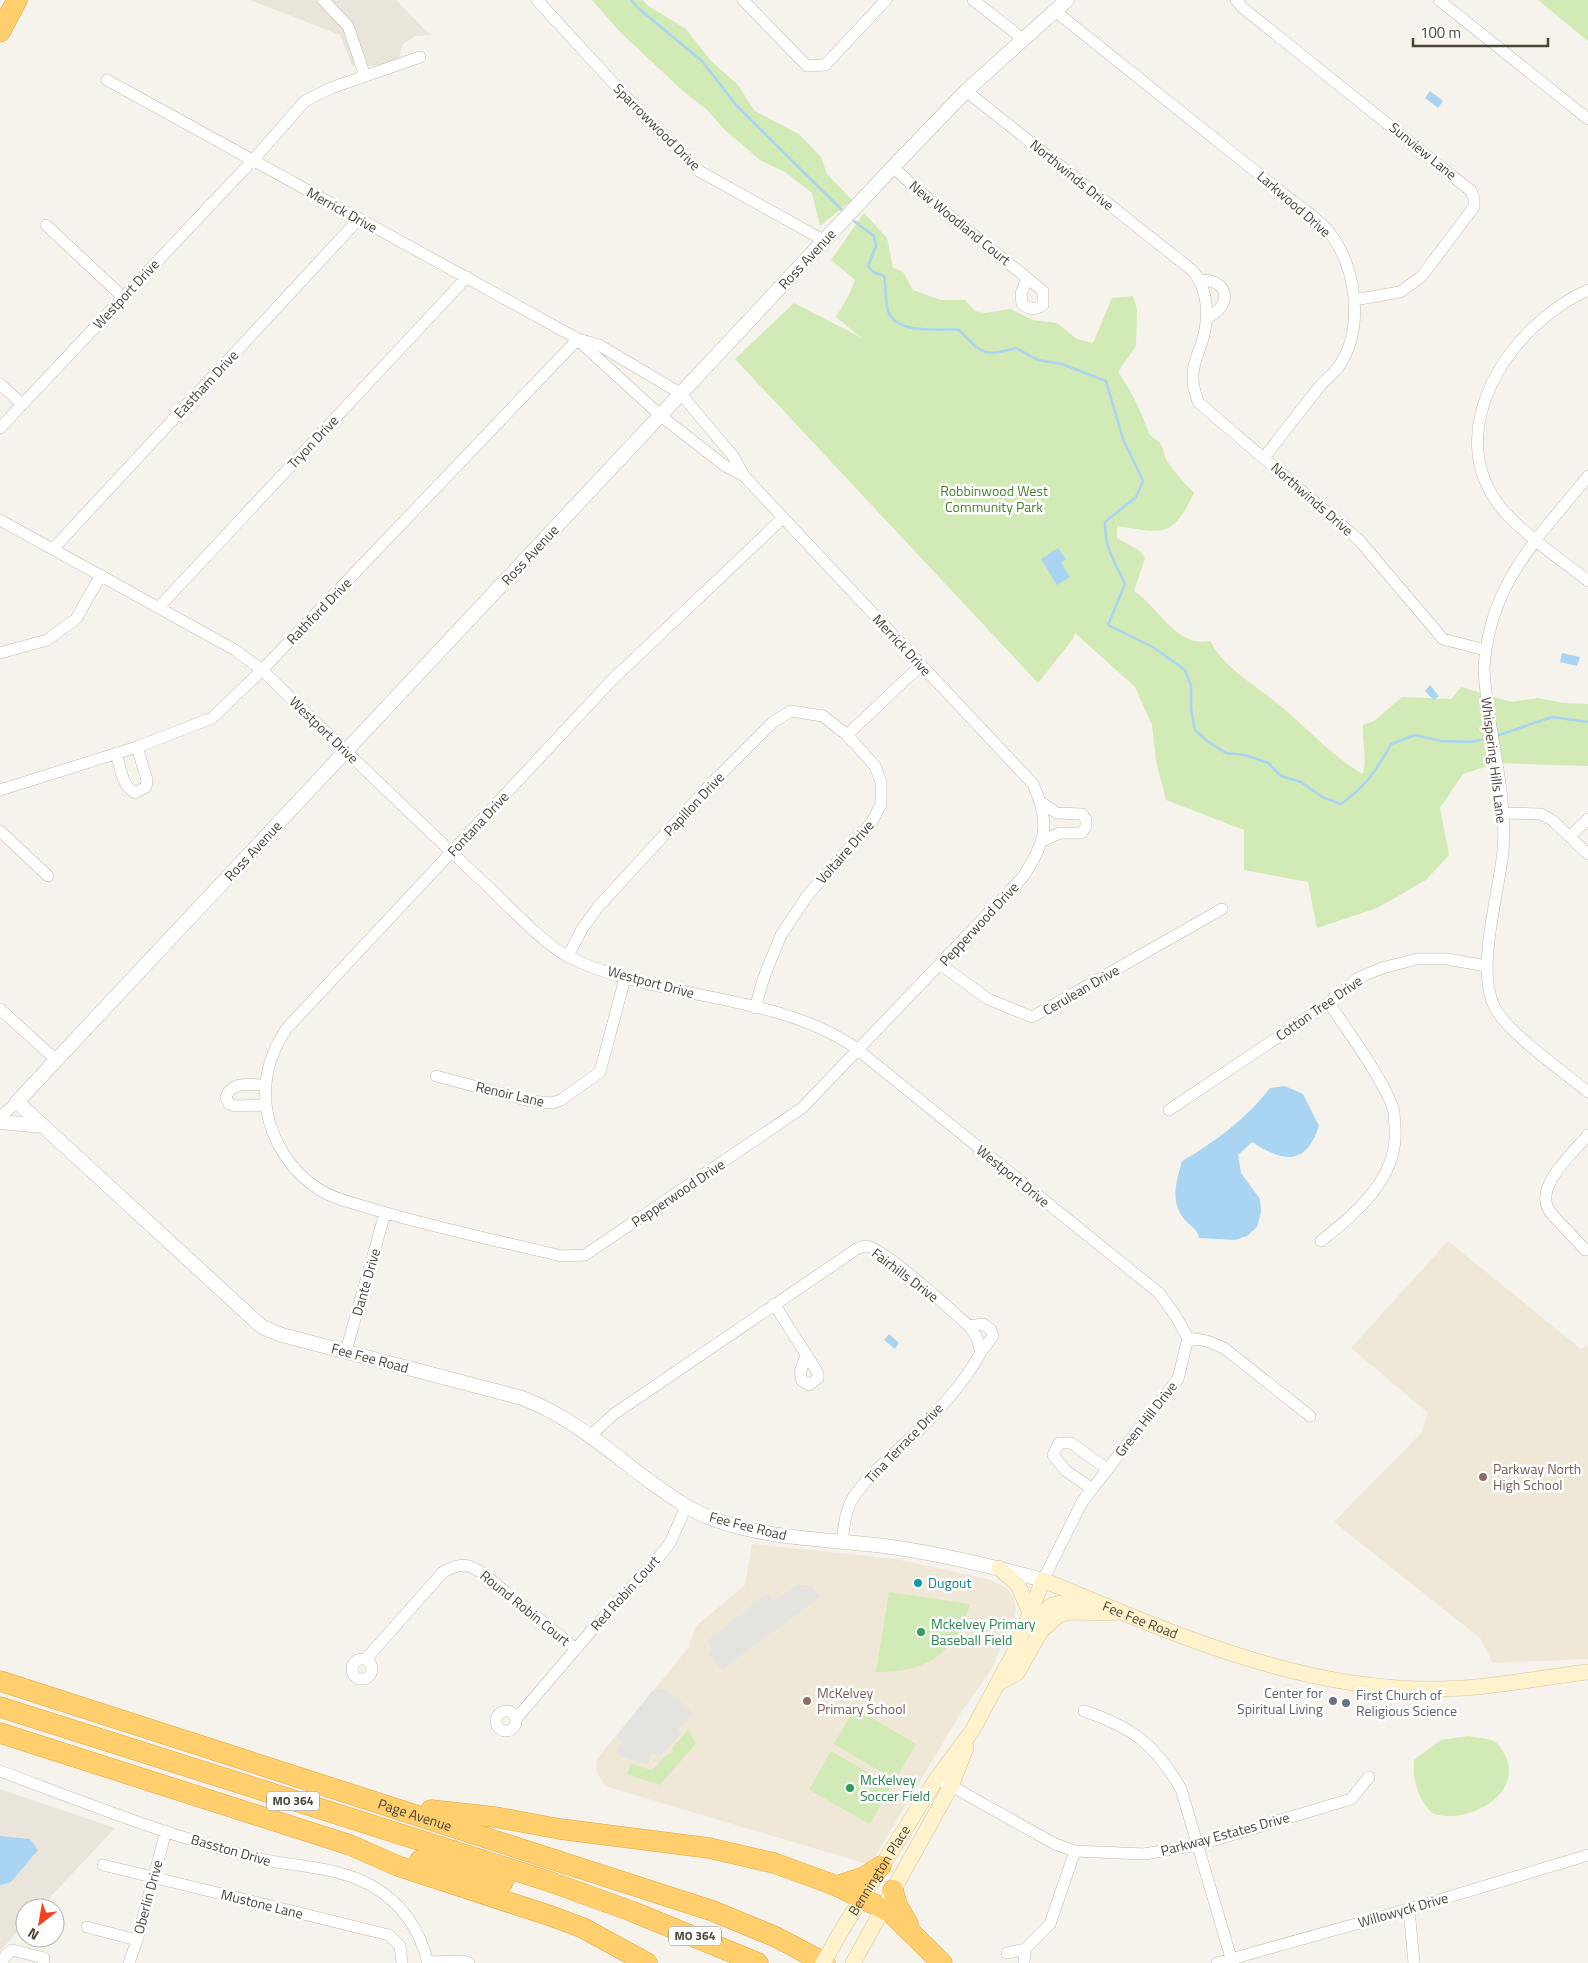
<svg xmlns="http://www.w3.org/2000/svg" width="1588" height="1963" viewBox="0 0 1588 1963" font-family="'Titillium Web',sans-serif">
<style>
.residential{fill:#eae5da}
.education{fill:#efe8d6}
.green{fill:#d2eab5}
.parking{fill:#e5e3e0}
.water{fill:#a9d4f2}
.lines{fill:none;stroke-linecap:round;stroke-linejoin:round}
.stream{stroke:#a9d4f2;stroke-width:2.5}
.minor-casing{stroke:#c2bbae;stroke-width:12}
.tertiary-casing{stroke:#c2bbae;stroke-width:15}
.secondary-casing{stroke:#d6c79b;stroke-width:16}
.motorway-casing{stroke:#e0a43c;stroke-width:21}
.minor{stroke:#fff;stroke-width:11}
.tertiary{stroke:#fff;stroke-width:14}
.secondary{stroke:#fff3cd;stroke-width:15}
.motorway{stroke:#ffcf6e;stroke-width:20}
.secondary-bridge-casing{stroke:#d6c79b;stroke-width:16;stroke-linecap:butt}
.secondary-bridge{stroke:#fff3cd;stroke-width:15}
.education-dot{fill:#8d6e63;stroke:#fff;stroke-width:2}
.culture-dot{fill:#0f9aa8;stroke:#fff;stroke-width:2}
.leisure-dot{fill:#2e9e5b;stroke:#fff;stroke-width:2}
.worship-dot{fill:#6b7280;stroke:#fff;stroke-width:2}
.labels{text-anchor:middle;stroke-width:5;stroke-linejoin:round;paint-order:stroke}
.shield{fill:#fff;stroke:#817c74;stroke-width:1}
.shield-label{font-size:12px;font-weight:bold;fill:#4b4439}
.street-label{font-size:14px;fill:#4b4439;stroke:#fff}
.park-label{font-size:14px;fill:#4a7f2a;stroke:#fff}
.education-label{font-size:14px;fill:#785e54;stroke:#fff;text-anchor:start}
.culture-label{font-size:14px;fill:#0d838f;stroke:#fff;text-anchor:start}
.leisure-label{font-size:14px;fill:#27864d;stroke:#fff;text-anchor:start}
.worship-label{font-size:14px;fill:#5b616d;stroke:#fff;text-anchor:end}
</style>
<rect width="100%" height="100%" fill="#f6f3ec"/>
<!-- residential -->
<path class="residential" d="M 250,0 L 396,0 L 430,35 L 415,36 L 403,44 L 399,58 L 378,66 L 352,65 L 340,35 Z
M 0,1789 L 115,1828 L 40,1908 L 25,1908 L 25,1924 L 0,1951 Z"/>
<!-- education -->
<path class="education" d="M 1448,1241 L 1581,1349 L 1588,1345 L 1588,1659 L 1493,1663 L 1481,1639 L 1334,1522 L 1421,1433 L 1428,1413 L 1351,1348 Z
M 752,1544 L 896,1559 L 991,1580 L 1007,1588 L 1014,1598 L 1016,1611 L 991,1670 L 962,1711 L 870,1865 L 605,1786 L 597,1773 L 596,1760 L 689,1647 L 695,1627 L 745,1585 Z"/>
<!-- green -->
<path class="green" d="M 592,0 L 643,0 L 647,5 L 686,29 L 711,61 L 737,84 L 755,111 L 799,134 L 821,157 L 827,174 L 852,200 L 820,226 L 812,193 L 785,172 L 760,160 L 726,131 L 706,109 L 683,91 L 620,32 Z
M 1538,0 L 1588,0 L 1588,41 Z
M 864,213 L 887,238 L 893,268 L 903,272 L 913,290 L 941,300 L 965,300 L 975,311 L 985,313 L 1011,309 L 1033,320 L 1057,323 L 1077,339 L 1093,343 L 1112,298 L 1133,296 L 1137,309 L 1136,346 L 1118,372 C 1132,391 1141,412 1149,433 C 1151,438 1157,439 1160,443 C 1164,448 1164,456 1167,461 C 1175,473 1184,483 1194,493 C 1172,539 1163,533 1117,526 L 1117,538 L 1140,551 L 1145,558 L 1134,591 C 1159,607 1176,648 1210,641 C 1227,672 1257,685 1283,708 C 1309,730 1333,757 1363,774 C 1367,758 1362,742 1363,725 L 1374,721 L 1402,697 L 1451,699 L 1461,687 L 1511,702 L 1538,698 L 1564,703 L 1588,704 L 1588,766 L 1496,763 L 1463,774 L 1440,808 L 1449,855 L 1426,880 L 1377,908 L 1317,928 L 1308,882 L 1244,870 L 1244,830 L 1166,800 L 1156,761 L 1152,725 L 1135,687 L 1075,633 L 1073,639 L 1038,683 L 735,359 L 794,303 L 862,338 L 836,317 L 849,295 L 855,280 L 831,260 Z
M 889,1592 L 970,1604 C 957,1653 926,1673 876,1672 Z
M 855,1708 L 916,1744 L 895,1780 L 834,1744 Z
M 688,1730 L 696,1743 L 660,1785 L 627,1774 L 631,1764 L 651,1770 C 660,1765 663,1754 673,1752 L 673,1747 Z
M 1469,1736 C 1476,1738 1489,1738 1495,1742 C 1500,1745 1503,1752 1506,1757 C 1523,1797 1463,1826 1432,1813 C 1418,1799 1412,1779 1414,1760 L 1441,1740 Z
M 831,1751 L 891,1786 L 870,1824 L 809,1790 Z"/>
<!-- parking -->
<path class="parking" d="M 797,1585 L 811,1585 L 820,1597 L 722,1670 L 708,1653 L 712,1649 L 707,1641 L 767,1593 L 774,1601 Z
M 665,1688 L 693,1713 L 678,1729 L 682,1733 L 661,1755 L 657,1753 L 651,1754 L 648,1764 L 621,1756 L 616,1752 L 622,1742 L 616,1737 L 652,1691 Z"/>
<!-- water -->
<path class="water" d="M 1430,91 L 1443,101 L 1438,108 L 1425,98 Z
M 1058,548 L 1066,559 L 1061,563 L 1070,577 L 1057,585 L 1041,559 Z
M 1562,653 L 1580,657 L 1577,666 L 1560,662 Z
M 1430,685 L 1439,696 L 1434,700 L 1425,691 Z
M 1285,1086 L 1303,1094 L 1319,1126 C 1305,1168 1282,1161 1252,1142 L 1238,1155 L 1241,1173 L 1260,1199 L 1261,1212 L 1257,1227 L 1247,1236 L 1235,1240 L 1199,1238 C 1198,1230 1192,1227 1187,1222 C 1169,1204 1176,1183 1182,1161 C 1215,1142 1247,1118 1270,1088 Z
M 889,1334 L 899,1343 L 895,1349 L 884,1340 Z
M 0,1836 L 30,1839 L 38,1850 L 11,1882 L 0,1885 Z"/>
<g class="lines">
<!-- stream -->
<path class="stream" d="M 631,0 L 638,8 L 702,61 L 736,105 L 842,210
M 854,221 L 874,236 L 876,246 L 868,266 L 873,272 L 884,276 C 886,286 885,296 887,307 C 892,336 938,328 959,330 C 982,353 983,358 1016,348 L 1038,360 L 1062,364 L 1106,381 L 1123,439 L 1143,481 L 1136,497 L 1105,522 C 1105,549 1114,560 1125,584 L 1108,625 L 1153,647 L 1185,670 L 1191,686 L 1191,709 L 1195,730 L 1207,741 L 1226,753 L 1245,755 L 1268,763 L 1281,776 L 1301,782 L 1322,797 L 1341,804 C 1366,786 1377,770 1391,744 L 1415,735 L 1441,741 L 1471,742 L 1485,739
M 1499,735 L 1552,717 L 1588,722"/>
<defs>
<path id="minor" d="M 323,0 L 348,26 L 365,76
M 537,0 L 639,111 L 699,171 L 825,241
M 743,0 L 807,66 L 825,65 L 886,0
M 973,0 L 1023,39
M 1236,0 L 1243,8 L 1471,191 L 1474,199 L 1474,207 L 1421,277 L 1400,292 L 1354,300
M 1439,0 L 1588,119
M 1055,11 L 1295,203 C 1307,212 1321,221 1330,233 C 1356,268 1364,325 1341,363 C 1336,372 1327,378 1320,386 C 1301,410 1282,434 1264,458
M 107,80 L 578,339 L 599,345 L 680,393 L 733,456 L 744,476 L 1033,784 C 1051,824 1046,841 1023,877 L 802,1108 L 585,1255 L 561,1256 C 496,1240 430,1227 366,1207 C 350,1202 331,1198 317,1188 C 291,1171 272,1141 267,1111 C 262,1081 270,1053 287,1028 L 612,680 L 783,518
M 966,91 L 1193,271 C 1209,290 1209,319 1202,342 C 1198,354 1192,366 1193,379 C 1193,387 1196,395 1198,402 L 1359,540 L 1443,639 L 1485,650
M 893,167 L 920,192 L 1027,278 L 1021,294 L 1022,304 C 1030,310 1035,310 1043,305 L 1043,291 L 1027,278
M 46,225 L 123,297
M 1199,280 C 1231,279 1232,306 1207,318
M 1588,290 C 1511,324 1437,432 1503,510 C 1527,537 1560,559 1588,581
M 579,341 L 661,416 L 725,466 L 744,476
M 0,384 L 22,404
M 0,428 L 252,161 L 305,101 L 331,88 L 420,57
M 1588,476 C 1537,540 1489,583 1484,669 C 1487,730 1508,791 1503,851 C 1499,894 1475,970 1495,1008 C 1507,1032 1565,1073 1588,1092
M 0,520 L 235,650 L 262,670 C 335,741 408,811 481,880 C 504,901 543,944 569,957 C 659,1001 769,991 853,1046 L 1159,1293 L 1175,1315 L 1188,1338 L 1207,1341 L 1224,1348 L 1310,1416
M 53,549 L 359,219
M 159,607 L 467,277
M 0,653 L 47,640 L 76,619 L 101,575
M 847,735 L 921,665
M 116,753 C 120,766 122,786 135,793 L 146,787 L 147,780 L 137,747
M 0,790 L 137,747 L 212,718 L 262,670 L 578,339
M 1042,803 L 1057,813 L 1082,814 L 1086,820 L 1086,827 L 1081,833 L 1060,833 L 1042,841
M 1503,813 L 1541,814 L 1552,820 L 1588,854
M 0,831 L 48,876
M 1570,836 L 1588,819
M 568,956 L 582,929 L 598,907 L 711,784 L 773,722 L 791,711 L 823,716 L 847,735 L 875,766 L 881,782 L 881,804 L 872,822 L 807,896 L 781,935 L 764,977 L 755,1008
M 941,965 L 988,999 L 1032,1017 L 1222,909
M 0,1009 L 56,1060
M 436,1076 L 530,1101 L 552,1103 L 561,1100 L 600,1072 L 625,978
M 266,1085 C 250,1085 232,1080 226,1097 L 229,1104 L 235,1106 L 266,1105
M 1169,1110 L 1329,1003 L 1358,978 L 1382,968 L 1417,959 L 1447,959 L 1486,966
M 0,1117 L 17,1102
M 1321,1241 C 1356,1213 1399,1178 1395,1127 C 1394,1121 1395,1114 1393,1108 C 1382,1077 1348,1032 1329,1003
M 1585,1250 C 1575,1238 1562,1226 1551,1213 C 1531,1189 1573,1153 1588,1135
M 774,1304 L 818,1373 L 818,1378 L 809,1385 L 802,1381 L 800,1373 L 806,1355
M 969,1326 L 983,1324 L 991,1330 L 993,1336 L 981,1352
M 346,1351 L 385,1213
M 590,1436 L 614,1414 L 858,1248 C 859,1248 865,1246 866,1246 C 883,1247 953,1312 969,1326 L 977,1338 L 981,1352 C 967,1379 944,1404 922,1427 C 900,1450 871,1470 853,1498 C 845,1511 844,1527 842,1542
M 1092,1489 L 1065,1470 L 1053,1455 L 1059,1443 L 1071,1443 L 1107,1469
M 1043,1580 L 1082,1502 L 1178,1379 L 1188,1338
M 366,1659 L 443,1572 C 462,1562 468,1563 485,1575 L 576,1649
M352 1669a10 10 0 1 1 20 0a10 10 0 1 1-20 0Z
M 1084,1711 C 1132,1727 1155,1744 1181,1789 L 1231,1958
M496 1721a10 10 0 1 1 20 0a10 10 0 1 1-20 0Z
M 516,1719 L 598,1623 L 655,1562 L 670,1543 L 686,1507
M 0,1771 C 83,1802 165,1835 251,1857 C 290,1867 336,1865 372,1886 C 402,1903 420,1930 428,1963
M 944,1782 L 1055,1844 L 1075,1851 L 1144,1854 L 1198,1845 L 1351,1799 L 1369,1777
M 103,1865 L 389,1935 L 400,1946 L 402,1963
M 1409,1909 L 1414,1963
M 87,1927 L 137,1940
M 1007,1953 L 1025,1949 L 1050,1924 L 1075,1851
M 428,1962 L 463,1961 L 469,1963
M 1,1963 L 6,1955 L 12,1950 L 44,1958 L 43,1963
M 129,1963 L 137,1940 L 166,1831
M 1024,1963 L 1025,1949
M 1217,1963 L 1409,1909 L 1588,1855"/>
<path id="tertiary" d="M 0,1122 L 43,1126
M 1043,1580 C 991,1566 938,1553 884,1546 C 827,1539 767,1539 713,1519 C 689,1510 669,1495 648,1480 C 608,1450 570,1416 522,1398 L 282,1335 L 262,1327 L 17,1102 L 893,167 L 966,91 L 1067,0"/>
<g id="secondary">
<path d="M 999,1568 L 1018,1585 L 1030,1613"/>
<path d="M 1026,1626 L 1052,1605 L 1086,1598"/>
<path d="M 1000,1682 L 1017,1673 L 1041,1631 L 1058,1616 L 1070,1612 L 1113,1613"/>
<path id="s1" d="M 843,1928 L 937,1778 L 972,1731 L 1014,1653 L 1043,1580 C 1167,1631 1297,1690 1434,1689 C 1486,1689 1537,1678 1588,1672"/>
<path d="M 853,1963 L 951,1786 L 966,1748"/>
</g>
<g id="motorway">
<path d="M 0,32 L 17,0"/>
<path id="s2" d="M 0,1681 L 713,1911 L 776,1937 L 825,1963"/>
<path d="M 0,1707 L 548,1881 L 631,1911 L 758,1963"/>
<path d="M 0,1733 L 350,1845 L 398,1866 L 551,1916 L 583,1928 L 647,1963"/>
<path d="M 431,1810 L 495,1817 L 560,1829 L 709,1848 L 774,1863 L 837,1886 L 890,1912 L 942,1963"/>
<path d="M 420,1860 L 503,1882"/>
<path d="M 837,1886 L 864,1877 L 881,1866"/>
<path d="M 893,1890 L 897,1905 L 908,1924"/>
</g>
</defs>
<!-- minor casing -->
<use href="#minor" class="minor-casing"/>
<!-- tertiary casing -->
<use href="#tertiary" class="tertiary-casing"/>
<!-- secondary casing -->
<use href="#secondary" class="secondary-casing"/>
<!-- motorway casing -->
<use href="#motorway" class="motorway-casing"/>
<!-- minor -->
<use href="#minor" class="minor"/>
<!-- tertiary -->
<use href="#tertiary" class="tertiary"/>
<!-- secondary -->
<use href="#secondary" class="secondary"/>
<!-- motorway -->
<use href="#motorway" class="motorway"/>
<defs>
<path id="secondary-bridge" d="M 823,1963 L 843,1928"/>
</defs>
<!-- secondary-bridge casing -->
<use href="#secondary-bridge" class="secondary-bridge-casing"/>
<!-- secondary-bridge -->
<use href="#secondary-bridge" class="secondary-bridge"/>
</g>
<!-- markers -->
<g class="education-dot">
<circle cx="1483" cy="1477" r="5"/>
<circle cx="807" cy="1701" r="5"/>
</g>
<circle class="culture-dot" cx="918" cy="1583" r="5"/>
<g class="leisure-dot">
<circle cx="921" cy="1632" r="5"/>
<circle cx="850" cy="1788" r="5"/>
</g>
<g class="worship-dot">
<circle cx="1333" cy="1701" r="5"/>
<circle cx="1346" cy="1703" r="5"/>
</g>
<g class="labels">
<!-- shield labels -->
<g class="shield">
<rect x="267" y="1791.5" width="52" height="19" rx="4"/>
<rect x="669" y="1926.5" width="52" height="19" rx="4"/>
</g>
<g class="shield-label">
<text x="293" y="1805">MO 364</text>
<text x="695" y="1940">MO 364</text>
</g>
<!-- street labels -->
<g class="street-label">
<text transform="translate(657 127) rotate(45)" y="5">Sparrowwood Drive</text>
<text transform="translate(1423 151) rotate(39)" y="5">Sunview Lane</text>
<text transform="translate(1072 175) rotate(39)" y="5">Northwinds Drive</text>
<text transform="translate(1294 204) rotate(41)" y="5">Larkwood Drive</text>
<text transform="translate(342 210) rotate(29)" y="5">Merrick Drive</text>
<text transform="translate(960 223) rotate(39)" y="5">New Woodland Court</text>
<text transform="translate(807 259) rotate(-47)" y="5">Ross Avenue</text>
<text transform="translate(126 294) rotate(-47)" y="5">Westport Drive</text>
<text transform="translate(206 384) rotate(-47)" y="5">Eastham Drive</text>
<text transform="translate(313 442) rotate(-47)" y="5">Tryon Drive</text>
<text transform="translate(1312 499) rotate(41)" y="5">Northwinds Drive</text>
<text transform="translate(530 555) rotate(-47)" y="5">Ross Avenue</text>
<text transform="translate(319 611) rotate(-46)" y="5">Rathford Drive</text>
<text transform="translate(902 645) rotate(47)" y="5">Merrick Drive</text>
<text transform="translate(324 730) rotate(44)" y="5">Westport Drive</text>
<text transform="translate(1494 760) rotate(83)" y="5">Whispering Hills Lane</text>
<text transform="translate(694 804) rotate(-47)" y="5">Papillon Drive</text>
<text transform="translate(478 824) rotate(-47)" y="5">Fontana Drive</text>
<text transform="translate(253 851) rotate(-47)" y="5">Ross Avenue</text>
<text transform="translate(845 852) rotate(-49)" y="5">Voltaire Drive</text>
<text transform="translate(979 924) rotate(-47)" y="5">Pepperwood Drive</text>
<text transform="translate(651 982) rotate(15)" y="5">Westport Drive</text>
<text transform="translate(1081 990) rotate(-30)" y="5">Cerulean Drive</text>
<text transform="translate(1319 1008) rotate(-35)" y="5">Cotton Tree Drive</text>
<text transform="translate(510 1094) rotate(13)" y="5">Renoir Lane</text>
<text transform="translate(1013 1176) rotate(39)" y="5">Westport Drive</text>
<text transform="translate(678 1193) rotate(-34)" y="5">Pepperwood Drive</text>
<text transform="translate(905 1275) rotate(37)" y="5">Fairhills Drive</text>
<text transform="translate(366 1282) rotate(-74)" y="5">Dante Drive</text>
<text transform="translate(370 1358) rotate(15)" y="5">Fee Fee Road</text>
<text transform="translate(1146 1419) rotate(-52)" y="5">Green Hill Drive</text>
<text transform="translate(904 1443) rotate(-46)" y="5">Tina Terrace Drive</text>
<text transform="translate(748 1526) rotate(14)" y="5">Fee Fee Road</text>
<text transform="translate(625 1593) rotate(-48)" y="5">Red Robin Court</text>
<text transform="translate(525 1608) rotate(39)" y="5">Round Robin Court</text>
<text dy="5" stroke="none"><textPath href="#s1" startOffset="508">Fee Fee Road</textPath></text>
<text dy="5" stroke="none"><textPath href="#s2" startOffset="436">Page Avenue</textPath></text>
<text transform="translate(1225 1834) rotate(-15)" y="5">Parkway Estates Drive</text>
<text transform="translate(231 1850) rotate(16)" y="5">Basston Drive</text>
<text dy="5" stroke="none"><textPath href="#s1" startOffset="68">Bennington Place</textPath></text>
<text transform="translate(148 1897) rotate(-75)" y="5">Oberlin Drive</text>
<text transform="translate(262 1904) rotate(14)" y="5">Mustone Lane</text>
<text transform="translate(1403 1910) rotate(-16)" y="5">Willowyck Drive</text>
</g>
<!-- park labels -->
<g class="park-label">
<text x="994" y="496">Robbinwood West<tspan x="994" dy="16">Community Park</tspan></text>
</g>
<!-- education labels -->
<g class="education-label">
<text x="1493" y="1474">Parkway North<tspan x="1493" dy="16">High School</tspan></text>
<text x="817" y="1698">McKelvey<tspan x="817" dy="16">Primary School</tspan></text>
</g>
<!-- culture labels -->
<g class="culture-label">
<text x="928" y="1588">Dugout</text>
</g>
<!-- leisure labels -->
<g class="leisure-label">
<text x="931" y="1629">Mckelvey Primary<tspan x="931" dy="16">Baseball Field</tspan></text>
<text x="860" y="1785">McKelvey<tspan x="860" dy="16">Soccer Field</tspan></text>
</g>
<!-- worship labels -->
<g class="worship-label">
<text x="1323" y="1698">Center for<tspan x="1323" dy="16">Spiritual Living</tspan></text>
<text x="1356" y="1700" text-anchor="start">First Church of<tspan x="1356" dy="16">Religious Science</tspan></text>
</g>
</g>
<!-- north arrow -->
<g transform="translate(40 1923) rotate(211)"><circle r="24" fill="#ffffff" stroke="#b7b4b0"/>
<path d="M0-4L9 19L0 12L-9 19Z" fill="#fc3f1d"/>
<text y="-8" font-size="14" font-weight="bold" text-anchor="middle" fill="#4b4439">N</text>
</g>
<!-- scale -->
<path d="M1413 38v8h135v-8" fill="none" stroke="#4b4439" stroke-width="2.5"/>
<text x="1420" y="38" font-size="15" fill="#4b4439" stroke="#ffffff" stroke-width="4" paint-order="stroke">100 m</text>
</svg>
